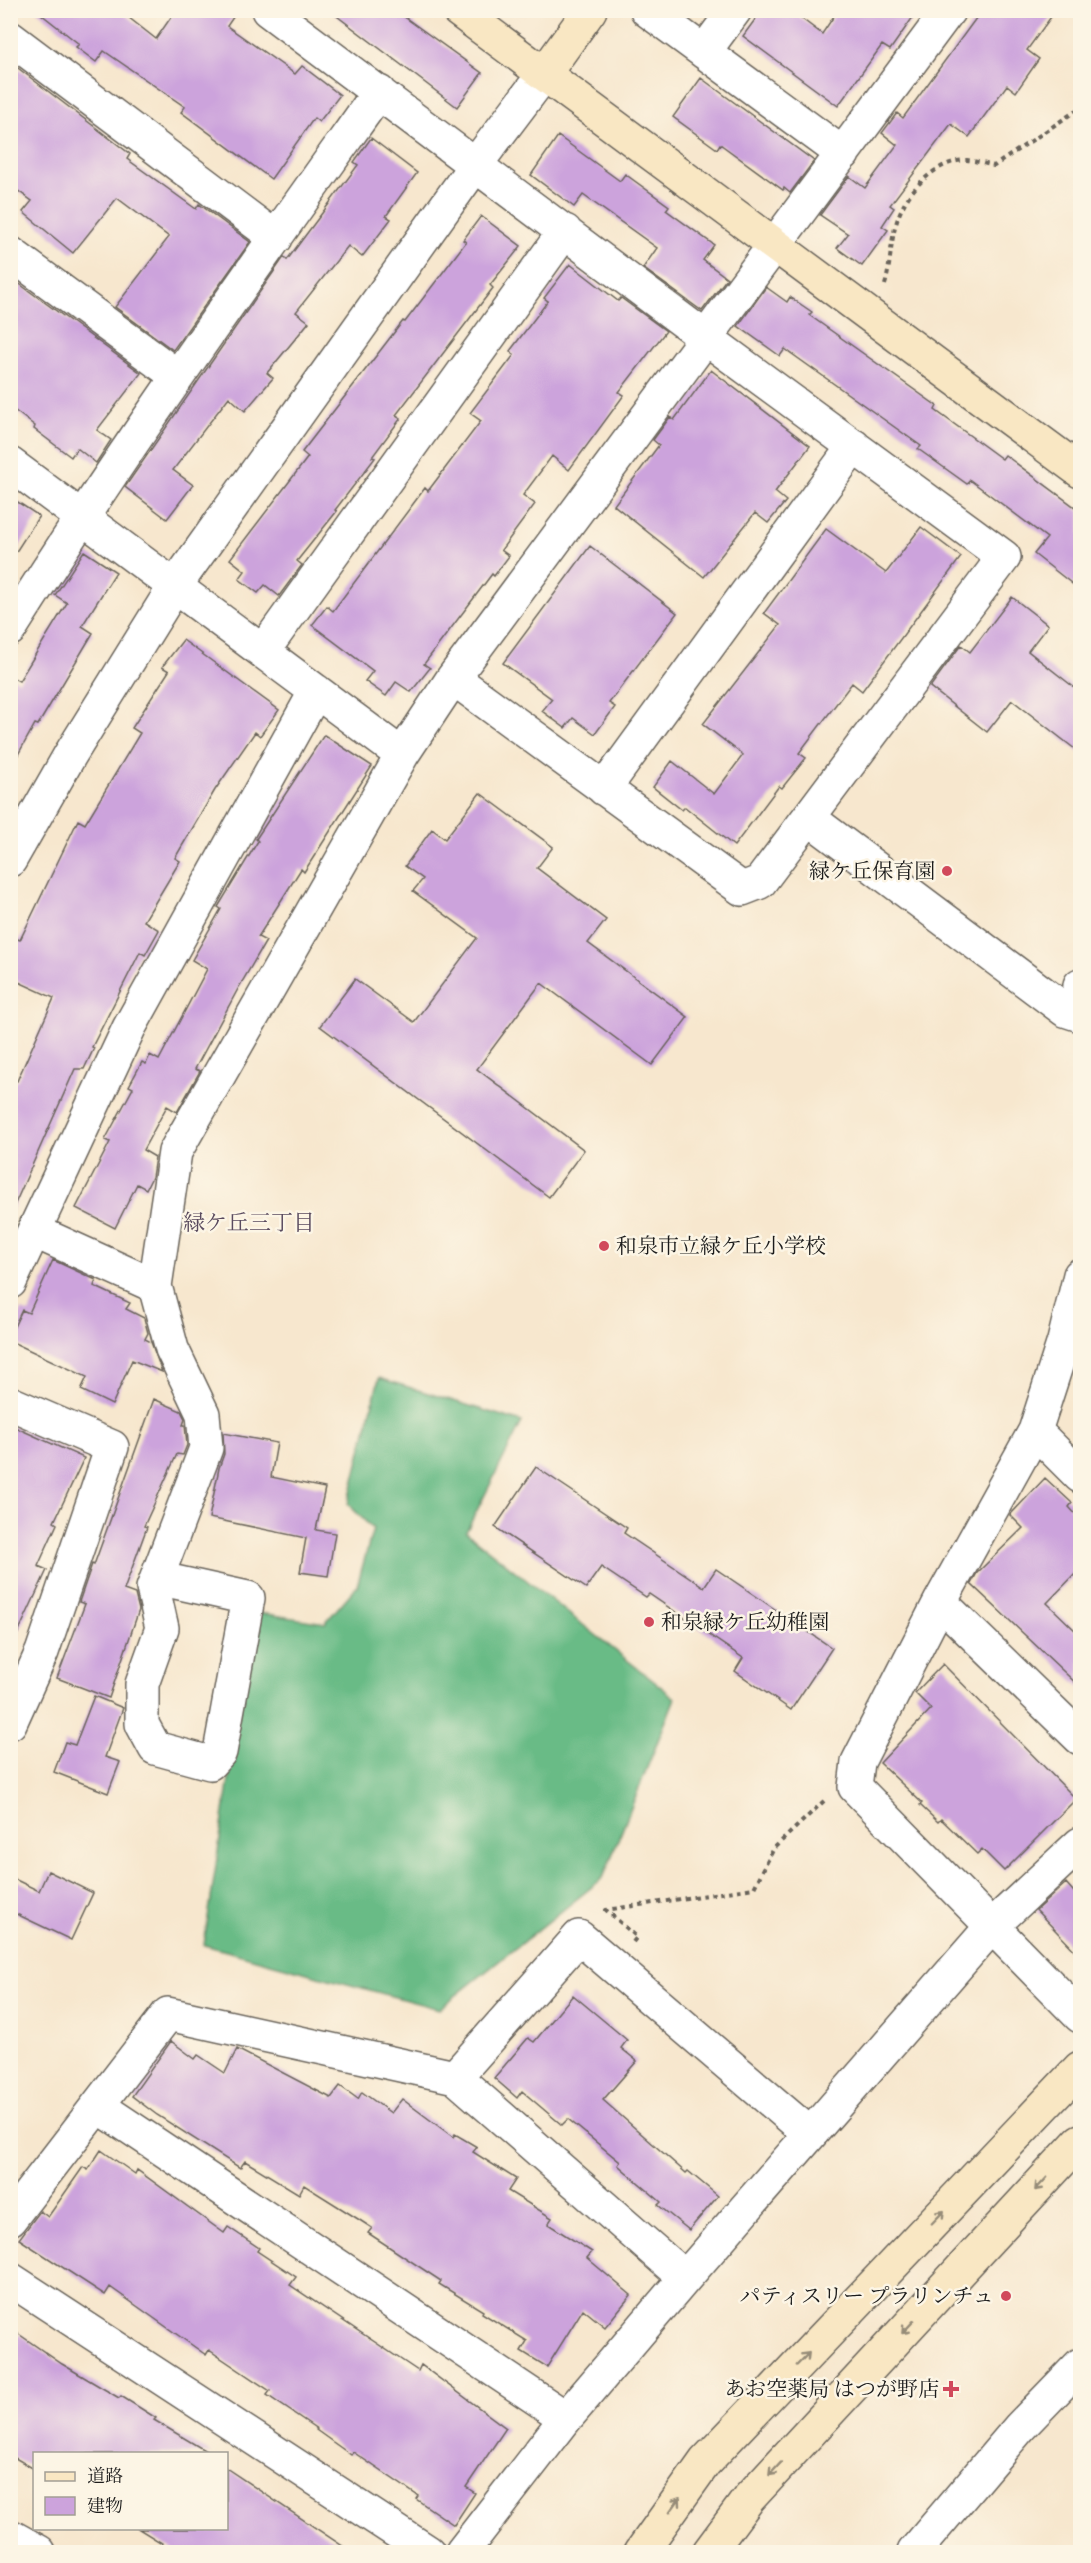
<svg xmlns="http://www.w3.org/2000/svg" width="1091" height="2563" viewBox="0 0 1091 2563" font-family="'Gentium Book Plus','Noto Serif JP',serif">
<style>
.forest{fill:#69bb86;stroke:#426c51;stroke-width:1.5}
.building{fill:#cca3dc}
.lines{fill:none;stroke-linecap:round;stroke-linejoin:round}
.street-casing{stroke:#69635a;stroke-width:36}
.secondary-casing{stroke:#69635a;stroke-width:36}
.path{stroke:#69635a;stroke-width:4;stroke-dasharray:4.5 4.5;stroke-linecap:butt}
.street{stroke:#fff;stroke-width:33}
.secondary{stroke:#f9e7c3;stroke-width:33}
.oneway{stroke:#968c78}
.poi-dot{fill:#d1495b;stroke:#fcf5e5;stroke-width:2}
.labels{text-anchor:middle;stroke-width:5;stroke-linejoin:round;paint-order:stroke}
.poi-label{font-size:21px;fill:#1c1c1c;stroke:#fcf5e5;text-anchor:end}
.neighbourhood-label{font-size:22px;fill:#5a4b5f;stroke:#fcf5e5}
</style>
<rect width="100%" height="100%" fill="#fcf5e5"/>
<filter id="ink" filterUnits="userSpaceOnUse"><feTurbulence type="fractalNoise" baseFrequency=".0167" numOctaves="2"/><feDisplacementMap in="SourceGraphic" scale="12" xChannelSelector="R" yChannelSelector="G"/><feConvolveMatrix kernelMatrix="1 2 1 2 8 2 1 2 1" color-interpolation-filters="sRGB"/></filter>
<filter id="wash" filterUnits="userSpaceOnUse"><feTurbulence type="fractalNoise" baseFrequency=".008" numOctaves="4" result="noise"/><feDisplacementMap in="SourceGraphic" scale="24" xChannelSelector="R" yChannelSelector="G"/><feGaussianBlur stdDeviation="1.35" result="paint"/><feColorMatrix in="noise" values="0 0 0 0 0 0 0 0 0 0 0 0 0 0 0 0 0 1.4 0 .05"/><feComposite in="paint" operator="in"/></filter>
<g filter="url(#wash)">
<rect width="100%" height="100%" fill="#f7e7ce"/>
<!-- forest -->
<path class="forest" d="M 379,1378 L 522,1422 L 466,1532 L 675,1698 L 603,1878 L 439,2009 L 204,1945 L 254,1612 L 325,1623 L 357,1586 L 373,1529 L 348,1504 Z"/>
<g id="blocks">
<!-- building -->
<path class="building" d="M 36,10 L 119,10 L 156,39 L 176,10 L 238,10 L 227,26 L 295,74 L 302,66 L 340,95 L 319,122 L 314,118 L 271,179 L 181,112 L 185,107 L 104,51 L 96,62 L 76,47 L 79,44 Z
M 329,10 L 396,11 L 482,73 L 457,107 Z
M 762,10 L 790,10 L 822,34 L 838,10 L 918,10 L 890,50 L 882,45 L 838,106 L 743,36 Z
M 982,10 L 1056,10 L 1027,50 L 1039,59 L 1016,92 L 1007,85 L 969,137 L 951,124 L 890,205 L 894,208 L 882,226 L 888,230 L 862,266 L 837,248 L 848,234 L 820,215 L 849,176 L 865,188 L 897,145 L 882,133 L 897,113 L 903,118 Z
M 10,62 L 130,154 L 127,159 L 196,209 L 199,204 L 250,242 L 173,350 L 115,307 L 169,237 L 117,198 L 73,253 L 23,212 L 32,201 L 10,185 Z
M 701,78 L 814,161 L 790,193 L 784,188 L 783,190 L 720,144 L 717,149 L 673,117 Z
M 558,136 L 620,181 L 625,174 L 669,206 L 666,210 L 714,245 L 703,260 L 727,278 L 702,311 L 643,268 L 657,248 L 583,195 L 574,207 L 531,175 Z
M 371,138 L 417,173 L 386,216 L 391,219 L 362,257 L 348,246 L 296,312 L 309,322 L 267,373 L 273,378 L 245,411 L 229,397 L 173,470 L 193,485 L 167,519 L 125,487 L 284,257 L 287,260 L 358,165 L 354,162 Z
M 481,216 L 521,246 L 490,285 L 493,288 L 396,415 L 401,418 L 372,457 L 375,458 L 335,510 L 337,511 L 297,561 L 302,565 L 279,596 L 265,585 L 258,593 L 239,579 L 245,571 L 230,559 L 308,457 L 302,452 L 403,321 L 405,322 L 466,242 L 463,240 Z
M 570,264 L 618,301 L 621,298 L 666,331 L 619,392 L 624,395 L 569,470 L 552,456 L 523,495 L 535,504 L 501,550 L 509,556 L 494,576 L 492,574 L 424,664 L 430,668 L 411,692 L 396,682 L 386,696 L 365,681 L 373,671 L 312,625 L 327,606 L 333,611 L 425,488 L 428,491 L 481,421 L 470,413 L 514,355 L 510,351 L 548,301 L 544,298 Z
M 10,277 L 141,373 L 97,430 L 111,440 L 96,463 L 77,448 L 71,457 L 34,429 L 35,426 L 10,407 Z
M 766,287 L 787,302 L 790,297 L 812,312 L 809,315 L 937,406 L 935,410 L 1002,459 L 1005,455 L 1080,511 L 1080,590 L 1034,554 L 1047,538 L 970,480 L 967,484 L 918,449 L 921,446 L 785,349 L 780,356 L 738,326 Z
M 711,370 L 810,446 L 775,492 L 786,501 L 768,523 L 755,513 L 704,577 L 614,505 L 659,445 L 653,440 L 670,417 L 674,420 Z
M 10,497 L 39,516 L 10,561 Z
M 921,527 L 961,557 L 862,691 L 852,683 L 799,753 L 806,758 L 782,788 L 779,786 L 734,846 L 685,807 L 682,810 L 653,787 L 672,761 L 714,794 L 743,755 L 703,724 L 780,625 L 764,613 L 826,529 L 886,573 Z
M 590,546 L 677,613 L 609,703 L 615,707 L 595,734 L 573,718 L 565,728 L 542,711 L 552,699 L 503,663 Z
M 84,551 L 116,572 L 82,626 L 93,633 L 38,725 L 35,724 L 10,769 L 10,676 L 19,681 L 67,603 L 55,595 Z
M 1012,597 L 1048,625 L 1028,651 L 1080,692 L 1080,753 L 1012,700 L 987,732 L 930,687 L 961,645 L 970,652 Z
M 183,640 L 279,710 L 260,736 L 255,732 L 215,790 L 175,858 L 180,861 L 144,921 L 159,930 L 145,955 L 140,952 L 92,1047 L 94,1048 L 84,1069 L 75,1069 L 10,1215 L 10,1078 L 17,1081 L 54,998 L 10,978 L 10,936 L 20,940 L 78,820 L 85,824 L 140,733 L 132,728 L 169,671 L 162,667 Z
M 324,735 L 372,766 L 304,872 L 301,869 L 258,937 L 266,941 L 239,987 L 195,1069 L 200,1071 L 177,1112 L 167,1106 L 143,1150 L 155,1157 L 152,1177 L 146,1189 L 137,1184 L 115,1228 L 76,1208 L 110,1142 L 105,1140 L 133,1088 L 129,1086 L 142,1062 L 146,1064 L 150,1055 L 159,1060 L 207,969 L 192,960 L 221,909 L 218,907 L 258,841 L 256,839 Z
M 480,793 L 553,847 L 537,868 L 606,920 L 588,943 L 688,1017 L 652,1065 L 541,983 L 477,1069 L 584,1150 L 549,1197 L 320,1026 L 355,979 L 414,1022 L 477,938 L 413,891 L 423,879 L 405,866 L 432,829 L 445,839 Z
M 53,1260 L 96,1280 L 94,1286 L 130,1303 L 126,1309 L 144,1318 L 148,1333 L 145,1339 L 151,1342 L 162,1372 L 132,1360 L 112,1405 L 81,1390 L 87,1377 L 10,1341 L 10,1335 L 22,1310 L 29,1313 Z
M 154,1399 L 181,1411 L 185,1419 L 183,1425 L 185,1425 L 187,1445 L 183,1455 L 177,1454 L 144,1526 L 147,1527 L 124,1590 L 135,1594 L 139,1610 L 109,1698 L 57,1678 L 85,1604 L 79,1602 L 92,1564 L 94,1565 Z
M 10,1425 L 84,1458 L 54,1522 L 57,1524 L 38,1566 L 47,1570 L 10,1650 Z
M 223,1433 L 277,1443 L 271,1477 L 325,1488 L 316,1530 L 335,1533 L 328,1576 L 300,1572 L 306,1538 L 209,1518 L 219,1468 L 224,1454 Z
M 536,1467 L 627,1528 L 624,1533 L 704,1587 L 716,1569 L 832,1648 L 791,1710 L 735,1671 L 743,1658 L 649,1594 L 646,1597 L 601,1567 L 586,1588 L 495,1527 Z
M 1045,1478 L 1072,1503 L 1069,1507 L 1080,1519 L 1080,1569 L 1047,1603 L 1080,1635 L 1080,1687 L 971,1584 L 977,1573 L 1023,1528 L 1010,1515 Z
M 943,1664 L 1076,1799 L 1004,1871 L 982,1849 L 977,1854 L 941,1819 L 938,1822 L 920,1805 L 922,1803 L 880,1763 L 931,1709 L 915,1693 Z
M 94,1696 L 123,1708 L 105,1757 L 120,1762 L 108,1793 L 54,1772 L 65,1742 L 75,1745 Z
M 48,1871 L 93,1893 L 71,1940 L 10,1911 L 10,1877 L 39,1891 Z
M 1066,1883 L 1080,1899 L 1080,1956 L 1036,1910 Z
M 573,1995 L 627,2040 L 621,2048 L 637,2061 L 603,2100 L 686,2173 L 688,2171 L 718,2196 L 689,2230 L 658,2205 L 661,2202 L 618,2165 L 620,2162 L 568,2119 L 562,2125 L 522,2091 L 517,2098 L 494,2078 L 528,2038 L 534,2042 Z
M 171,2041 L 195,2059 L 198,2055 L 225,2073 L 237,2049 L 331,2098 L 340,2086 L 358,2099 L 362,2092 L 391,2113 L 402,2099 L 453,2137 L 455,2134 L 477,2147 L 473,2152 L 516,2179 L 508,2191 L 552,2218 L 548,2224 L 592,2252 L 587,2258 L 631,2295 L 605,2327 L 583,2309 L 547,2367 L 521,2351 L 527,2341 L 482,2313 L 483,2311 L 439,2284 L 441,2281 L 368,2233 L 372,2228 L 358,2219 L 304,2185 L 299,2194 L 245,2161 L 240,2168 L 157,2115 L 132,2096 Z
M 101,2150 L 135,2174 L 137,2170 L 224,2233 L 228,2227 L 259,2248 L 257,2251 L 296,2277 L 290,2285 L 418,2371 L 421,2365 L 506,2428 L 466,2487 L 475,2493 L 454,2525 L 416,2499 L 418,2496 L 353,2452 L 351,2455 L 316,2430 L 317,2429 L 267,2395 L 270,2391 L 209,2350 L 206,2355 L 110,2287 L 105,2295 L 19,2239 L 40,2211 L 48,2217 L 83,2167 L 88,2170 Z
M 10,2328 L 62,2364 L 119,2398 L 121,2396 L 156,2418 L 154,2420 L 211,2454 L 34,2454 L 34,2469 L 10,2455 Z
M 226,2468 L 353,2553 L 178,2553 L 139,2529 L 226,2529 Z"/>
</g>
</g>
<g filter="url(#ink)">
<use href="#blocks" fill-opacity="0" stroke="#69635a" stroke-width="1.5"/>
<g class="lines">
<defs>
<path id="street" d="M 268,10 L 706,338 L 1004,557 L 760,882 L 742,889 L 453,678
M 647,10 L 843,154
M 10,38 L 276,238
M 704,52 L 735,10
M 10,253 L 177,376
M 10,464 L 402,755
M 10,629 C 126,445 253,269 379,92
M 263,651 L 565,231
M 604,789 L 854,446
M 810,819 L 1065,1010 L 1080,1015
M 10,860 L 70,755 L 175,586 L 476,164 L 544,74
M 1078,1014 L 1080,985
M 34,1231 L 155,1286 L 175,1152 L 402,755 L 453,678 L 949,10
M 1080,1275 L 1064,1341 L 1035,1431 L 940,1602 L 858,1762 L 855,1787 L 1080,2016
M 10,1282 L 129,1028 L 316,691
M 155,1286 L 172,1349 L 203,1414 L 206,1448 L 153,1588 L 162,1628 L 142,1684 L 142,1724 L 155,1748 L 210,1763 L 220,1752 L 248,1598 L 157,1578
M 10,1403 L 112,1447 L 42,1652 L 10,1723
M 1035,1431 L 1080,1476
M 940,1602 L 1080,1738
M 455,2077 L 685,2278
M 98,2106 L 566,2418
M 10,2219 L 168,2014 L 455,2077 L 579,1937 L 810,2134
M 10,2279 L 428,2552
M 10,2536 L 39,2552
M 462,2552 L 566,2418 L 685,2278 L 993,1925 L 1080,1844
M 914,2552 L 1020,2427 L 1080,2365"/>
<path id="secondary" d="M 458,10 L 544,74 L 590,10
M 544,74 L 1080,471
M 641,2552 L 705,2462 L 1080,2068
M 709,2552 L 749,2498 L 1080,2141"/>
</defs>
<!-- street casing -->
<use href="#street" class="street-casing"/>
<!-- secondary casing -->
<use href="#secondary" class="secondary-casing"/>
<!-- path -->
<path class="path" d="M 885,285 C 891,264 890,242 897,221 C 905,193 935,160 967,160 C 976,161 986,164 994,166 L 1080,108
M 633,1942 L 637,1937 L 606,1910 L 754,1888 L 774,1848 L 825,1800"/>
<!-- street -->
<use href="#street" class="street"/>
<!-- secondary -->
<use href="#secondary" class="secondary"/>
</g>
<!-- one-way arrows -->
<defs><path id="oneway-shaft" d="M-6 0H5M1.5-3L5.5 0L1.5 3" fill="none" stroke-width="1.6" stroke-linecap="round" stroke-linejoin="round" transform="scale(1.5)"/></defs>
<g class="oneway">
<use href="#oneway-shaft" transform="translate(1041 2184) rotate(133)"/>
<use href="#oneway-shaft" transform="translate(938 2217) rotate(-46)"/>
<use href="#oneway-shaft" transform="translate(908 2327) rotate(133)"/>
<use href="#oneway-shaft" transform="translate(803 2359) rotate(-46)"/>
<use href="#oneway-shaft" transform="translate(775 2469) rotate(133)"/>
<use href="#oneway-shaft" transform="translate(675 2505) rotate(-55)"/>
</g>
</g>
<!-- markers -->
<g class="poi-dot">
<circle cx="947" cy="871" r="6"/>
<circle cx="604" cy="1246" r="6"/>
<circle cx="649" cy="1622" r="6"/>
<circle cx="1006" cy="2296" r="6"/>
<path d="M948 2380h6v6h6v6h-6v6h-6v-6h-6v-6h6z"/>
</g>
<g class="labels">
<!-- poi labels -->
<g class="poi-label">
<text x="935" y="878">緑ケ丘保育園</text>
<text x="616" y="1253" text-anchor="start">和泉市立緑ケ丘小学校</text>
<text x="661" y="1629" text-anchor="start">和泉緑ケ丘幼稚園</text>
<text x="994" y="2303">パティスリー プラリンチュ</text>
<text x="939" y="2396">あお空薬局 はつが野店</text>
</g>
<!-- neighbourhood labels -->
<g class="neighbourhood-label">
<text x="249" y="1230">緑ケ丘三丁目</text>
</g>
</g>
<!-- margin -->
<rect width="1091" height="2563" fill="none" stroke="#fcf5e5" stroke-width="36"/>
<!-- legend -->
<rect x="33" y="2452" width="195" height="78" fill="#fcf5e5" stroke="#a29e95" stroke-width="1.5"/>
<rect x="45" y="2472" width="30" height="9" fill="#f9e7c3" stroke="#a29e95" stroke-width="1.5"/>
<text x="87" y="2482" font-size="18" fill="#1c1c1c">道路</text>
<rect x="45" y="2497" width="30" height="18" fill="#cca3dc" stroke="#a29e95" stroke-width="1.5"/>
<text x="87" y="2512" font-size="18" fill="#1c1c1c">建物</text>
</svg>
